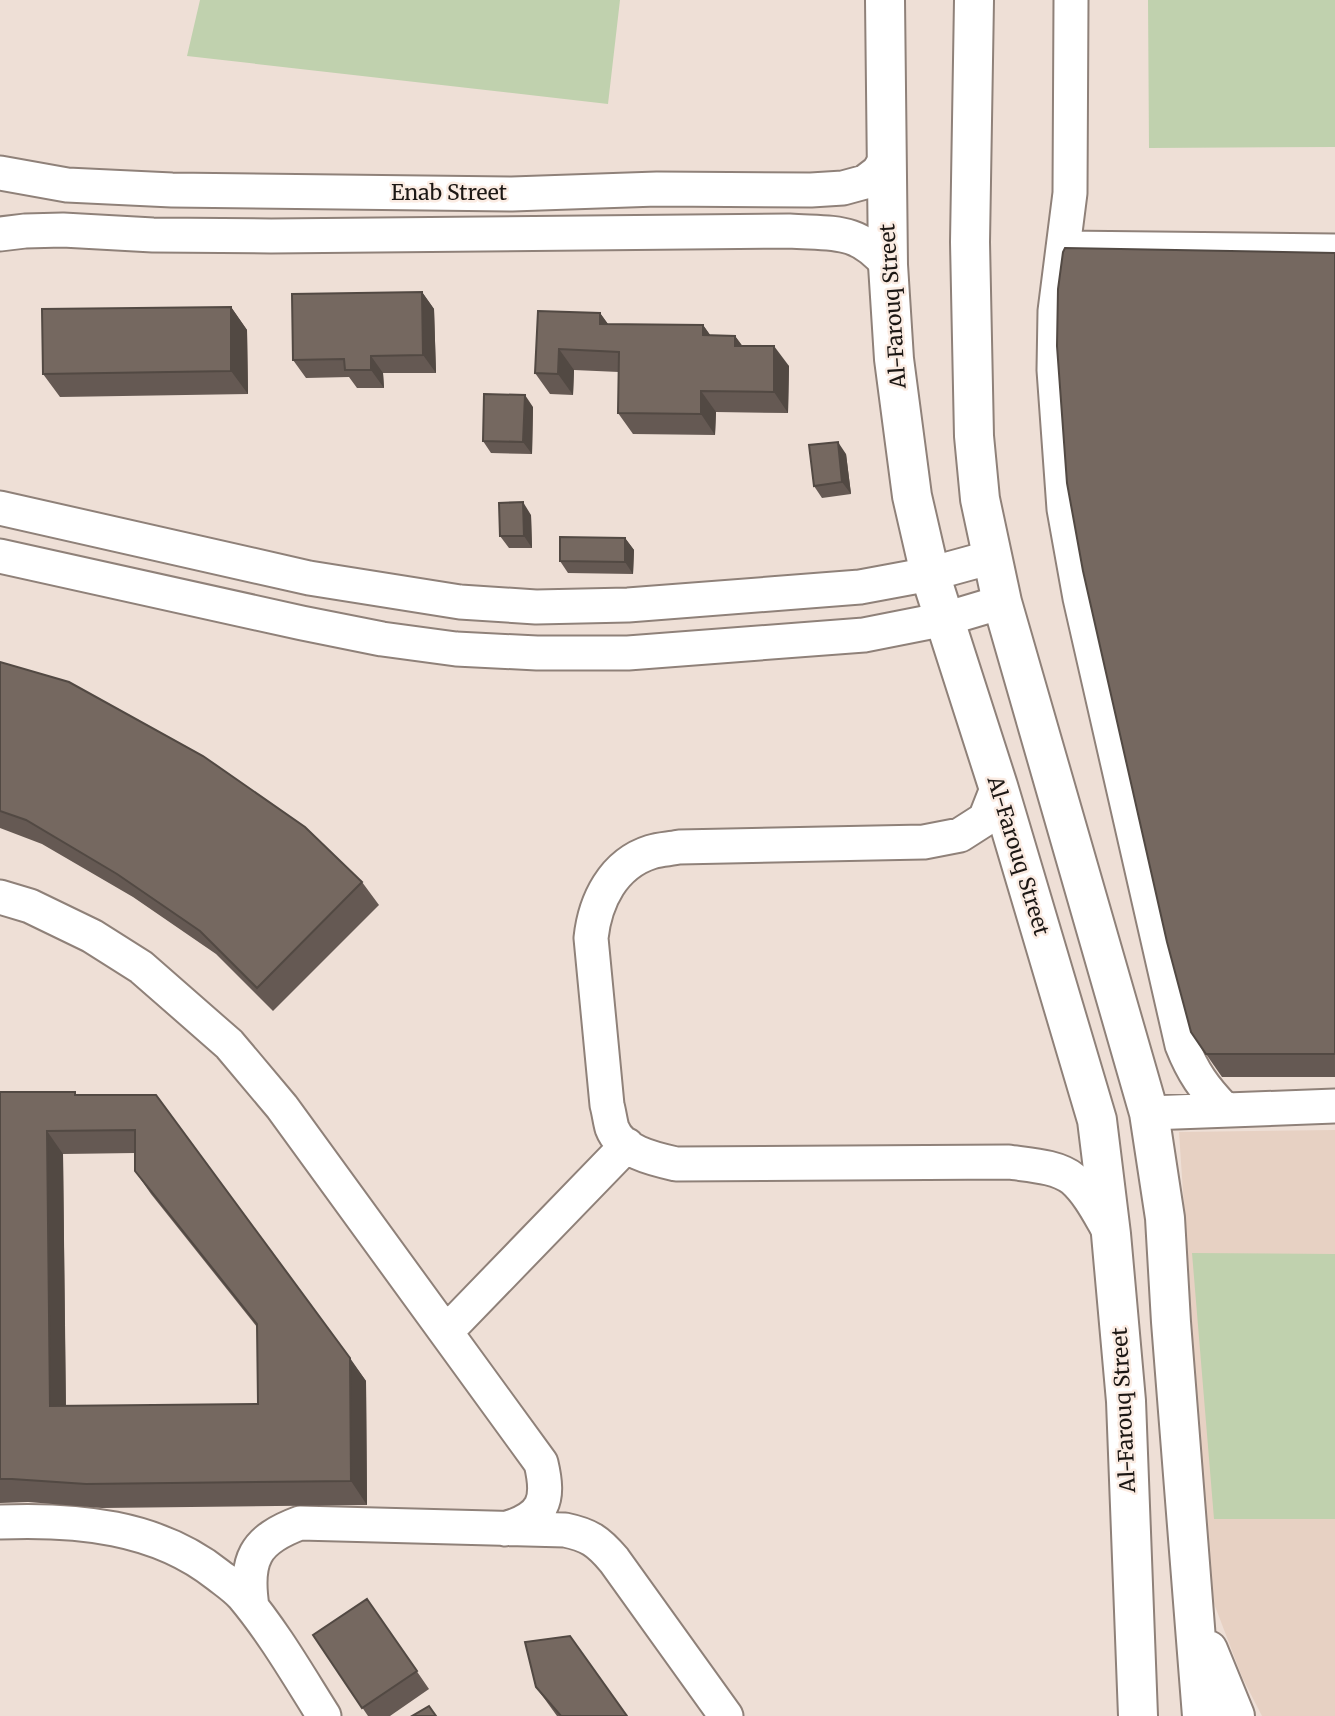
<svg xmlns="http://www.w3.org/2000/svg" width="1335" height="1716" viewBox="0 0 1335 1716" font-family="Merriweather,serif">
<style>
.built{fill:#e7d1c3}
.green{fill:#c0d1ae}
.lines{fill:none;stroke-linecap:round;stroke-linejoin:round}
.minor-casing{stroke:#8f8179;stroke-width:37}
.major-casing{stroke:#8f8179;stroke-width:42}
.minor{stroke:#fff;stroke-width:33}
.major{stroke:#fff;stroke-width:38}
.wall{fill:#655953;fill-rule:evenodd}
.shaded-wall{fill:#524943}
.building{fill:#756860;stroke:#524943;stroke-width:2;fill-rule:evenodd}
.labels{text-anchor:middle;stroke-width:5;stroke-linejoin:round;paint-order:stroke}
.street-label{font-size:21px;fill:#1c1714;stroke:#fbece3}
</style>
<rect width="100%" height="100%" fill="#eedfd6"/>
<!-- built -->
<path class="built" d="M 1335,1130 L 1335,1716 L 1262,1716 L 1242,1677 L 1210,1593 L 1179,1132 Z"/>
<!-- green -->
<path class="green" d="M 200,0 L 620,0 L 608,104 L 187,56 Z
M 1148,0 L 1335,0 L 1335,147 L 1149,148 Z
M 1192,1253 L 1335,1254 L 1335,1519 L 1214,1519 Z"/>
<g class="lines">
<defs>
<path id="minor" d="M 1071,0 L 1070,193 L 1055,311 L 1054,370 L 1064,509 L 1080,598 L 1182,1045 C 1193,1073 1204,1088 1224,1109
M 0,173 L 67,185 L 172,190 L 512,194 L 657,189 L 811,190 L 843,188 L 865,182 L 878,172 L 887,158
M 0,234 L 25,231 L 63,230 L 153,235 L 271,236 L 789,231 C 834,234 857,228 888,265
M 1063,248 L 1335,251
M 0,508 L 309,578 L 460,602 L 536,607 L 628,605 L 860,587 L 930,574 L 992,557
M 0,556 L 302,623 L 382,639 L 456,649 L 537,653 L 628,653 L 864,635 L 945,619 L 1002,602
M 998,786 L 985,819 L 960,835 L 924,842 L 679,847 C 670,849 660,849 651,852 C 613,864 595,901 591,938 L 607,1105 C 609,1112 610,1121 612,1128 C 621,1152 654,1159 676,1164 L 1009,1162 C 1029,1165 1057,1166 1073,1179 C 1090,1194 1100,1216 1111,1234
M 0,897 L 30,906 L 92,936 L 141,967 L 229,1044 L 282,1107 L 541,1463 C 550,1501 544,1517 505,1529
M 1149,1113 L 1335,1106
M 446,1332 L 627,1145
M 0,1522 C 76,1519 157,1526 218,1575 C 227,1582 236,1588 243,1596 C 274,1633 298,1675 324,1716
M 252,1607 C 245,1560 254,1540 300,1523 L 565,1530 C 589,1535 598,1541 614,1560 L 726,1716"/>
<path id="major" d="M 885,0 L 888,265 L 894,359 L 912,496 L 930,574 L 998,786 L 1097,1120 L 1111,1234 L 1126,1401 L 1138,1716
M 974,0 L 970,242 L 974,436 L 980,499 L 1002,602 L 1149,1113 L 1165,1218 L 1171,1322 L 1202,1716
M 1208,1650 L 1235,1716"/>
</defs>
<!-- minor casing -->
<use href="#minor" class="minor-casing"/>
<!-- major casing -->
<use href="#major" class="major-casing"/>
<!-- minor -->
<use href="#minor" class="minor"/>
<!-- major -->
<use href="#major" class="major"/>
</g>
<!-- wall -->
<path class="wall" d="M 1335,253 L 1335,1077 L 1222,1077 L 1206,1054 Z
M 422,292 L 434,309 L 436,373 L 383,373 L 384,388 L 357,388 L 349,377 L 306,378 L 293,360 Z
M 231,307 L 247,330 L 248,394 L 60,397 L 43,374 Z
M 538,311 L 600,313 L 608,324 L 703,325 L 710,335 L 735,336 L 742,346 L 789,366 L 788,413 L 716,412 L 715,435 L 633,434 L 618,413 L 619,372 L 574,370 L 573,395 L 550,394 L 535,373 Z
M 533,407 L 532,454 L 491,453 L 483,441 Z
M 846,454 L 851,494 L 822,498 L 814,486 Z
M 531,515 L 532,548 L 509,548 L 500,536 Z
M 625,538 L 634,550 L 633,574 L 568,573 L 560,561 Z
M 0,662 L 362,882 L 379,905 L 273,1011 L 216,954 L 133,897 L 42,844 L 0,828 Z
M 0,1092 L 77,1095 L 156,1095 L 366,1381 L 367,1505 L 102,1508 L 28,1502 L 0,1503 ZM 135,1153 L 135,1171 L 151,1194 L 257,1327 L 258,1404 L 66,1406 L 63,1154 Z
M 367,1599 L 429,1689 L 390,1716 L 368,1716 L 313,1635 Z
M 536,1687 L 627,1716 L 557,1716 Z"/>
<!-- shaded-wall -->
<path class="shaded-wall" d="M 422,292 L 434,309 L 436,373 L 423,355 Z
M 231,307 L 247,330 L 248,394 L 231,371 Z
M 600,313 L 615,334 L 600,324 Z
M 703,325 L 718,346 L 703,335 Z
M 735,336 L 750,356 L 735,346 Z
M 774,346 L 789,366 L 788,413 L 774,392 Z
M 559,349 L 574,370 L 573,395 L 558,374 Z
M 371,356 L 383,373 L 384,388 L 371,370 Z
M 701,391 L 716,412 L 715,435 L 701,414 Z
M 525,395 L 533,407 L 532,454 L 523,442 Z
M 838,442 L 846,454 L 851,494 L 842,482 Z
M 523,502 L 531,515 L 532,548 L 524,536 Z
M 625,538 L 634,550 L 633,574 L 625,562 Z
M 47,1131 L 63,1154 L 66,1429 L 50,1406 Z
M 350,1358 L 366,1381 L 367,1505 L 351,1481 Z"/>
<!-- building -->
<path class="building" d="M 1065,248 L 1335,253 L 1335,1054 L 1206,1054 L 1191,1032 L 1167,942 L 1083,571 L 1067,483 L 1057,346 L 1058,289 L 1063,252 Z
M 422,292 L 423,355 L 371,356 L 371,370 L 345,370 L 344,359 L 293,360 L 292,294 Z
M 231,307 L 231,371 L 43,374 L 42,309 Z
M 538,311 L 600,313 L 600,324 L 703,325 L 703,335 L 735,336 L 735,346 L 774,346 L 774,392 L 701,391 L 701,414 L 618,413 L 619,352 L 559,349 L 558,374 L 535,373 Z
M 484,394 L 525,395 L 523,442 L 483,441 Z
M 838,442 L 842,482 L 814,486 L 809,445 Z
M 523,502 L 524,536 L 500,536 L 499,503 Z
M 560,537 L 625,538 L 625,562 L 560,561 Z
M 0,662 L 69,682 L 203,756 L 305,827 L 362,882 L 257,988 L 200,931 L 117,874 L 26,820 L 0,811 Z
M 0,1092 L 75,1092 L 75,1095 L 156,1095 L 350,1358 L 351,1481 L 86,1484 L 12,1479 L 0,1479 ZM 135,1130 L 135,1171 L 257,1324 L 258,1404 L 50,1406 L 47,1131 Z
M 367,1599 L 417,1671 L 362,1708 L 313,1635 Z
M 570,1636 L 627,1716 L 561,1716 L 536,1687 L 525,1642 Z
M 429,1706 L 436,1716 L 412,1716 Z"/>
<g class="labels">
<!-- street labels -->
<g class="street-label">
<text x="449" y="200">Enab Street</text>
<text transform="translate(893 306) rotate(-94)" y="7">Al-Farouq Street</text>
<text transform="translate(1018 856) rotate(73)" y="7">Al-Farouq Street</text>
<text transform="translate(1124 1410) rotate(-93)" y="7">Al-Farouq Street</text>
</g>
</g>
</svg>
